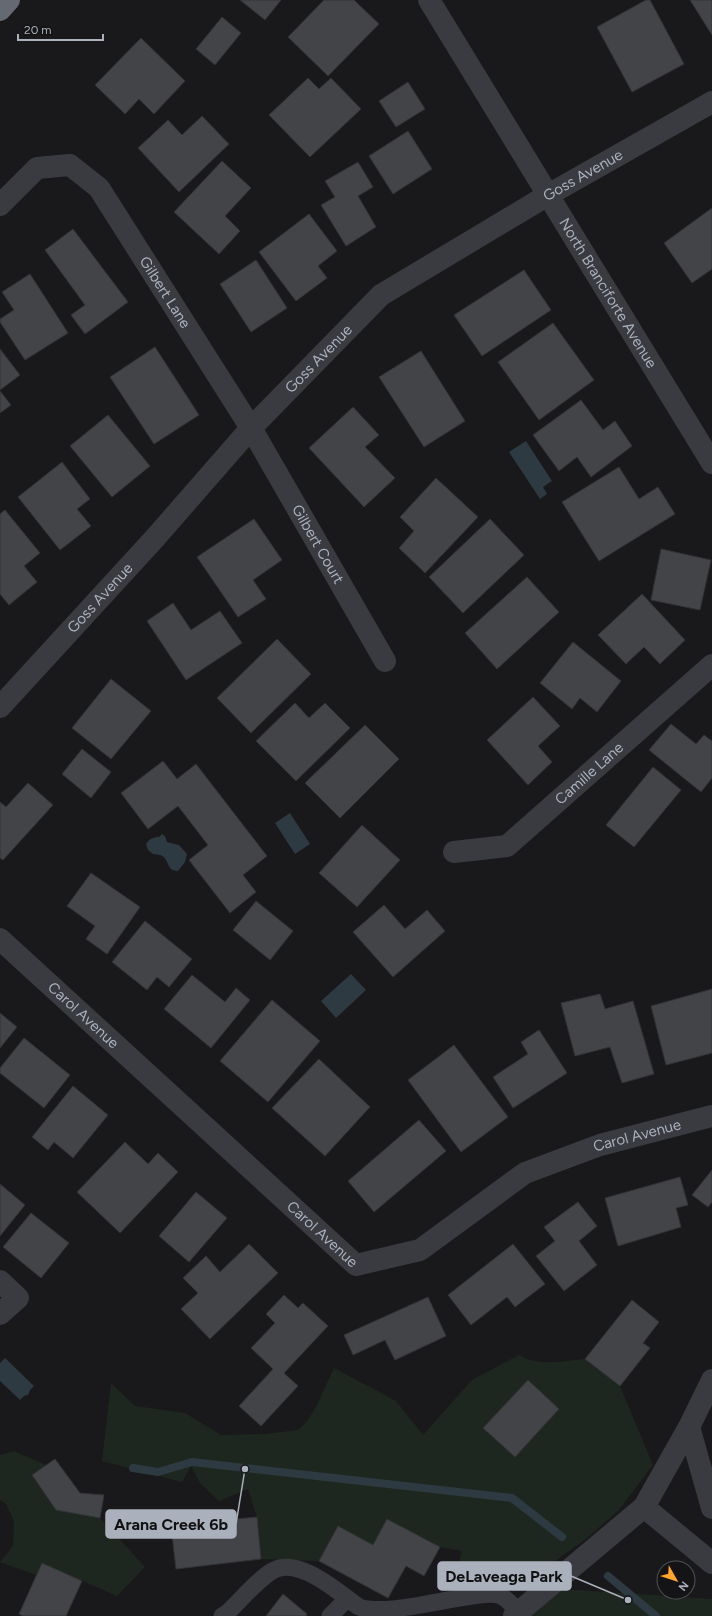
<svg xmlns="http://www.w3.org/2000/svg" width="712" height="1616" viewBox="0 0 712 1616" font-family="Figtree,sans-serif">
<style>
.green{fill:#1e271f}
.water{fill:#2d3a41}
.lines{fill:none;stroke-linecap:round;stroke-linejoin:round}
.stream{stroke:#2d3a41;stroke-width:8}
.building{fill:#434448;stroke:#333337}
.service{stroke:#393b41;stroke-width:17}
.minor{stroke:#393b41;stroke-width:22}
.tertiary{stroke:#393b41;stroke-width:22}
.motorway{stroke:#656a72;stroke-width:22}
.labels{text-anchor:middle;stroke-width:4;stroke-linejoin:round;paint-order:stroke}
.street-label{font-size:15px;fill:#aab1bc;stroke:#141416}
.leader{fill:none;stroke:#aab1bc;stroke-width:1.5}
.callout-dot{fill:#aab1bc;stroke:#141416;stroke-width:1.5}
.callout{fill:#aab1bc;stroke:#aab1bc;stroke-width:1.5}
.callout-label{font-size:16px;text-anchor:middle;font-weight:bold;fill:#111}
</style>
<rect width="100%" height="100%" fill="#19191b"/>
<!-- green -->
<path class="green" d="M 519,1355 C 539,1367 563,1361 585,1359 L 620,1386 L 653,1465 L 619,1510 L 587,1538 L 522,1585 L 451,1594 L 462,1551 L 440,1547 L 388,1519 L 373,1545 L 319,1561 L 261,1559 L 257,1517 L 248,1489 L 219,1501 L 200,1483 L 191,1466 L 182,1482 L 102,1461 L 111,1383 L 135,1406 L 185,1413 L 221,1435 L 266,1434 L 298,1430 L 308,1420 L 316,1407 L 334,1368 L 396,1401 L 423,1435 L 472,1380 Z
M 14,1451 L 46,1465 L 32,1476 L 56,1510 L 100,1518 L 145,1567 L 117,1596 L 42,1563 L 36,1575 L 0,1562 L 13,1546 L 14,1521 L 6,1504 L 0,1500 L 0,1455 Z
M 563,1589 L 712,1599 L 712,1616 L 527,1616 Z"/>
<!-- water -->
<path class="water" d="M 526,441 L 552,481 L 543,487 L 547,494 L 540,499 L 509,452 Z
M 290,813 L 310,844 L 295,854 L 275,823 Z
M 162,834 L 165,836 L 167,842 L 179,845 L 187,854 L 185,862 L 178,871 C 163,871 173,854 153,854 L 148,850 L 146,844 C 149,839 153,837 159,837 Z
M 351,974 L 366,990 L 336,1018 L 321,1001 Z
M 5,1358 L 34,1386 L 30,1390 L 28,1395 L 24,1396 L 20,1400 L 0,1381 L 0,1363 Z"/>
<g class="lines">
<!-- stream -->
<path class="stream" d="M 133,1468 L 158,1472 L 192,1462 L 512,1498 L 562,1537
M 608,1576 L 656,1616"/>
</g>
<!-- building -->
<path class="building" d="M 240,0 L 281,0 L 265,20 Z
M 324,0 L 354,0 L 379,24 L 328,76 L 288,37 Z
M 646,0 L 650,0 L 684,64 L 632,92 L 597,27 Z
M 690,0 L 712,0 L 712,35 Z
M 222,17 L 241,33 L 215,65 L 196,49 Z
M 141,38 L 185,81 L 154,114 L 139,99 L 125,114 L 95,85 Z
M 308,78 L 319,89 L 331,78 L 361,109 L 310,157 L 269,115 Z
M 408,82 L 425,109 L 396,127 L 379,101 Z
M 202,116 L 229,144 L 179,192 L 138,148 L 168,120 L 182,135 Z
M 408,131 L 432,169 L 393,194 L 369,156 Z
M 222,161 L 251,188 L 225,216 L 240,231 L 219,254 L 174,212 Z
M 358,162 L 373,187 L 358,196 L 376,227 L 346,246 L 321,205 L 335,197 L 325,181 Z
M 712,208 L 712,269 L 692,283 L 664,243 Z
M 309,214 L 337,251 L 318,266 L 327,278 L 296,301 L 259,252 Z
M 73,229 L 128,302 L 85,334 L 71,315 L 85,305 L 45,250 Z
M 256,260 L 287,308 L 251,332 L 220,284 Z
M 524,270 L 551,310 L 482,356 L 454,315 Z
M 30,274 L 68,333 L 25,360 L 0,322 L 0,319 L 14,310 L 2,292 Z
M 553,323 L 594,380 L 539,420 L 498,362 Z
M 155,347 L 199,415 L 154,444 L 110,377 Z
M 0,349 L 20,375 L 0,390 Z
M 421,351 L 465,421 L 424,447 L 379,377 Z
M 0,391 L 11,405 L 0,413 Z
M 581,400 L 603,430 L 615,421 L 632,446 L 591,477 L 577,457 L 559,471 L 533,435 Z
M 353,407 L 379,435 L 365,447 L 395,478 L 364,507 L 309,448 Z
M 108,415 L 150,466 L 112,497 L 70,446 Z
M 62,462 L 90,499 L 77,509 L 91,526 L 60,550 L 18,497 Z
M 619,467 L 639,499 L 658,487 L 675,514 L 599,561 L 562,502 Z
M 436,478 L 478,517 L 425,573 L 399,548 L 414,531 L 400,517 Z
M 5,510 L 40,553 L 24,566 L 37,582 L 9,605 L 0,594 L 0,514 Z
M 254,519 L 282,560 L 253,580 L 266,599 L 238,617 L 197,557 Z
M 490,519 L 524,555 L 463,613 L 429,577 Z
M 661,549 L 711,560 L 700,610 L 651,600 Z
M 527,577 L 559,612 L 497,669 L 465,633 Z
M 642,594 L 685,640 L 660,664 L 644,647 L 626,664 L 598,635 Z
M 173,603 L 191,630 L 220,611 L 242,643 L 186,680 L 147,621 Z
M 277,639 L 311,674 L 251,733 L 217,698 Z
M 573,642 L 621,681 L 597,712 L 580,698 L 572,709 L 540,683 Z
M 111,679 L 151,711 L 111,759 L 72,728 Z
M 533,697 L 560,726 L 538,746 L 552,762 L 528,785 L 487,740 Z
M 295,703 L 309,718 L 325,703 L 350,728 L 296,781 L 256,741 Z
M 671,724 L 696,744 L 704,735 L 712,741 L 712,778 L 701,792 L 649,750 Z
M 365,725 L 399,759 L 340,818 L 305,783 Z
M 82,749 L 111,772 L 91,798 L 62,774 Z
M 163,761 L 177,779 L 196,764 L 267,856 L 243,875 L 256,892 L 230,913 L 189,860 L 208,845 L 178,806 L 148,829 L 121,793 Z
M 653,767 L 681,790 L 634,847 L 606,825 Z
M 28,783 L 53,805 L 3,860 L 0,858 L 0,802 L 6,807 Z
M 362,825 L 400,860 L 357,907 L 319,873 Z
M 91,873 L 140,907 L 107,954 L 86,939 L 95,926 L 67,906 Z
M 256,901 L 293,931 L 270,960 L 233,930 Z
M 384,905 L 405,929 L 427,910 L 445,931 L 393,977 L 353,932 Z
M 145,921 L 192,959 L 169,987 L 157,977 L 147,990 L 112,962 Z
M 192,975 L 225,1002 L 236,988 L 250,1000 L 211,1048 L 164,1009 Z
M 712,989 L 712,1053 L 666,1065 L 651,1006 Z
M 600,994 L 605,1009 L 633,1001 L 654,1074 L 622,1083 L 610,1047 L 575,1056 L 561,1003 Z
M 272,1000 L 320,1041 L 268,1102 L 220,1061 Z
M 0,1013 L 17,1027 L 0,1048 Z
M 539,1030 L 567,1073 L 513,1108 L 493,1077 L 528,1054 L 521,1042 Z
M 24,1038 L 70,1075 L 44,1108 L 0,1073 L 0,1068 Z
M 454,1045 L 508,1117 L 461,1152 L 408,1080 Z
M 319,1059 L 370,1107 L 325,1156 L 272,1108 Z
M 73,1086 L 108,1115 L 73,1158 L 54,1142 L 48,1150 L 32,1137 Z
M 419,1120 L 446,1151 L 374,1212 L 348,1181 Z
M 125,1142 L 148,1164 L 158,1153 L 178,1172 L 120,1233 L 77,1192 Z
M 712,1170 L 712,1202 L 708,1207 L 692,1195 Z
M 680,1177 L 688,1205 L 676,1208 L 681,1227 L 618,1246 L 605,1198 Z
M 0,1184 L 25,1205 L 0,1236 Z
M 196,1192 L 227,1218 L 189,1262 L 159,1236 Z
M 578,1202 L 597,1226 L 579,1241 L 597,1265 L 564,1291 L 536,1256 L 555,1241 L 544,1227 Z
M 31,1213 L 69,1243 L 41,1278 L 3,1247 Z
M 249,1244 L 278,1273 L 210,1339 L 181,1309 L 198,1293 L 183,1278 L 206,1256 L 220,1272 Z
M 513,1244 L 545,1284 L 515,1307 L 507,1297 L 471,1325 L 448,1295 Z
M 284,1295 L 298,1308 L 303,1303 L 328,1326 L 284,1373 L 298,1386 L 261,1426 L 239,1406 L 273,1369 L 251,1348 L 275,1323 L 266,1314 Z
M 428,1297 L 446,1336 L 395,1360 L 385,1340 L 353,1355 L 344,1335 Z
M 632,1300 L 659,1322 L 643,1343 L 650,1348 L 620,1386 L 585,1359 Z
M 528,1380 L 559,1409 L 515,1457 L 483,1428 Z
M 55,1459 L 80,1493 L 104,1495 L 100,1518 L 56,1510 L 32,1475 Z
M 257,1517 L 261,1559 L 176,1569 L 171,1526 Z
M 387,1519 L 440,1547 L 424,1576 L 406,1566 L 388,1598 L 319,1561 L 338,1526 L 373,1545 Z
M 42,1563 L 82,1581 L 66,1616 L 23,1616 L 19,1614 Z
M 283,1594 L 307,1614 L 306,1616 L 266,1616 Z"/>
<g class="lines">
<!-- service -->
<path class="service" d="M 222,1616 L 227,1613 C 242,1599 255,1582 272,1571 C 298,1555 339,1593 359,1607 C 384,1616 444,1599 473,1596 C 482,1595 492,1592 501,1596 C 508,1599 513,1606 518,1612
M 330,1616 L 347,1599"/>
<!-- minor -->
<g class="minor">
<path id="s1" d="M 548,195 L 712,463"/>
<path id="s2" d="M 251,428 L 385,661"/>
<path id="s3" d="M 454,852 L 507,846 L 712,665"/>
<path id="s4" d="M 0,939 L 356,1265 L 420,1250 L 525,1173 L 600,1145 L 712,1116"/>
<path d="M 0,1281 L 18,1298 L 0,1314"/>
<path d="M 689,1427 L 712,1508"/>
<path d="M 644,1507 L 712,1563"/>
<path d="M 514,1616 L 644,1507 L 689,1427 L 712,1380"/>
</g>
<!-- tertiary -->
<g class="tertiary">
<path d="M 429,0 L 548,195"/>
<path id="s5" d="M 0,205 L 37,168 L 70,165 L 99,188 L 251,428"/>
<path id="s6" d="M 0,707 L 155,538 L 251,428 L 381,295 L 548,195 L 712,102"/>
</g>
<!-- motorway -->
<path class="motorway" d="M 0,10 L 9,0"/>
</g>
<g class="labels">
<!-- street labels -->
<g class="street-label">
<text dy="5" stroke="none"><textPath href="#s6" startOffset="796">Goss Avenue</textPath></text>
<text dy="5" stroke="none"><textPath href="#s5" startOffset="246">Gilbert Lane</textPath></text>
<text dy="5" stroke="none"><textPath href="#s1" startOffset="115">North Branciforte Avenue</textPath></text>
<text dy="5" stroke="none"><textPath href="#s6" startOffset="472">Goss Avenue</textPath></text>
<text dy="5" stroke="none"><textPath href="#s2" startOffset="134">Gilbert Court</textPath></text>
<text dy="5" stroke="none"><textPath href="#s6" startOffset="148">Goss Avenue</textPath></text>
<text dy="5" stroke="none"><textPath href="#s3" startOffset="163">Camille Lane</textPath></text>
<text dy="5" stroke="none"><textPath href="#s4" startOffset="113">Carol Avenue</textPath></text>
<text dy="5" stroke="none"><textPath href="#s4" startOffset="797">Carol Avenue</textPath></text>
<text dy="5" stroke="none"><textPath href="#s4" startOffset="437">Carol Avenue</textPath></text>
</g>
</g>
<!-- callouts -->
<path class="leader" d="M245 1469L236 1524M628 1600L571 1576"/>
<g class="callout-dot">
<circle cx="245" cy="1469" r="4"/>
<circle cx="628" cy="1600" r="4"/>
</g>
<g class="callout">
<rect x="106" y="1510" width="130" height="28" rx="4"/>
<rect x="438" y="1562" width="133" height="28" rx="4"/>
</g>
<g class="callout-label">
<text x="171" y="1530">Arana Creek 6b</text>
<text x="504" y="1582">DeLaveaga Park</text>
</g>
<!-- north arrow -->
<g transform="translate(676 1580) rotate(129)"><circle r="19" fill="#141416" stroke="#505358"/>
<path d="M0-3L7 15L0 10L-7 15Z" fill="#ffa52d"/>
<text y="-6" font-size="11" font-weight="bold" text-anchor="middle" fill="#aab1bc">N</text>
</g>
<!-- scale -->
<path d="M18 34v6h85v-6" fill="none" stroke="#aab1bc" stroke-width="2"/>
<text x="24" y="34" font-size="12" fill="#aab1bc" stroke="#141416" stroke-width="3" paint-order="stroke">20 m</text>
</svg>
